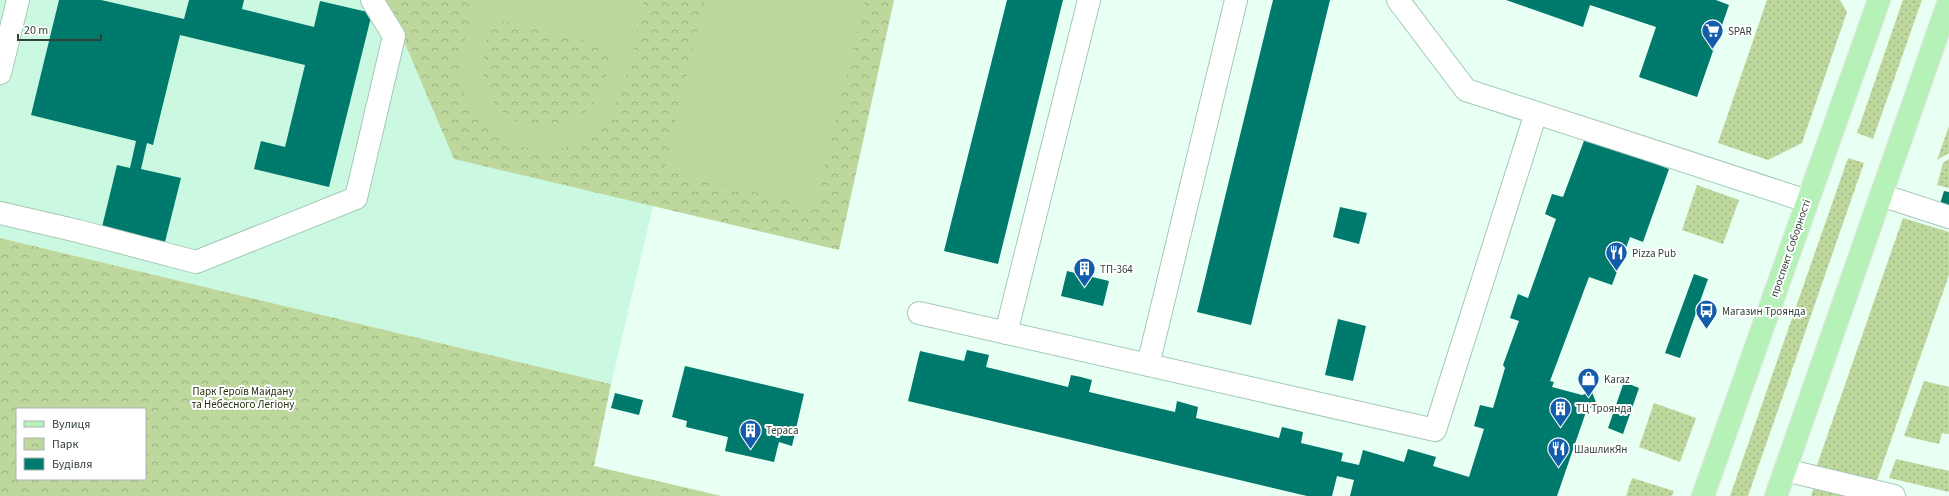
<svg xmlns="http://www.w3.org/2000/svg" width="1949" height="496" viewBox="0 0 1949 496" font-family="'Source Sans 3',sans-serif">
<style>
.built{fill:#caf8e1}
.grass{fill:url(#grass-dots)}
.park{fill:url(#park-crowns);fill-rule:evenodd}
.garden{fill:#bed79c;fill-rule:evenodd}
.building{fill:#007a6c}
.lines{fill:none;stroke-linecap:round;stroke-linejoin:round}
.minor-casing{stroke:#a4c9b6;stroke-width:24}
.major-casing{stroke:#e2e4e3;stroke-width:24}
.minor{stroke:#fff;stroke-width:22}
.major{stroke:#b6f2b8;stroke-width:22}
.labels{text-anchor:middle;stroke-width:4;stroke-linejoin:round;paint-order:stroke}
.poi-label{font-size:11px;fill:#324139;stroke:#fff;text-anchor:start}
.street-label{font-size:11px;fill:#324139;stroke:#fff}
.park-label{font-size:11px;fill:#26330f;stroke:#fff}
</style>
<defs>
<pattern id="grass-dots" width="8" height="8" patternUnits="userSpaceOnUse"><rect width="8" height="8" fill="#bed79c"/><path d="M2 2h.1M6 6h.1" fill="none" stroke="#9bb080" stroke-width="1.8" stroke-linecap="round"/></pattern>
<pattern id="park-crowns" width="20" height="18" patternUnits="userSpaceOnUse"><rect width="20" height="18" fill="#bed79c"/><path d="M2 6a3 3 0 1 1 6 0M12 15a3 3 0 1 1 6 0" fill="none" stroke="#9bb080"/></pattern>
</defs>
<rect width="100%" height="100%" fill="#e8fff3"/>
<!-- built -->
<path class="built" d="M 0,0 L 894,0 L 839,250 L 653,206 L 611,384 L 0,238 Z"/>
<!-- grass -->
<path class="grass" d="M 1767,0 L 1840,0 L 1847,12 L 1802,143 L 1768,160 L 1718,143 Z
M 1903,0 L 1922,0 L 1873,139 L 1857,133 Z
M 1949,126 L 1949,153 L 1937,160 Z
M 1848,158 L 1864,163 L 1748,496 L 1730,496 Z
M 1949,159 L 1949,188 L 1937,185 L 1943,163 Z
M 1697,185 L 1739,200 L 1723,244 L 1682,230 Z
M 1903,218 L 1949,232 L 1949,275 L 1876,483 L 1816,468 Z
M 1924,381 L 1949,387 L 1949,434 L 1942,433 L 1939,444 L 1904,436 Z
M 1654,403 L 1696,418 L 1680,462 L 1639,447 Z
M 1896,459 L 1949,471 L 1949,492 L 1889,478 Z
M 1632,478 L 1674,491 L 1672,496 L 1626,496 Z
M 1815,483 L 1868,496 L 1811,496 Z"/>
<!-- park -->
<path class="park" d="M 382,0 L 894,0 L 839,250 L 454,159 L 398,27 Z
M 0,238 L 611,384 L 594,466 L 721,496 L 0,496 ZM 17,409 L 145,409 L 145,479 L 17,479 Z"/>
<!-- garden -->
<path class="garden" d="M 476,0 L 644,0 C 636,33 627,92 608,118 C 567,175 479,150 462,86 C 456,59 469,26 476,0 ZM 494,19 L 612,47 C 609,62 606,83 598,97 C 571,141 500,136 485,84 C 479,64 487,38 494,19 Z
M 705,0 L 865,0 L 815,206 L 664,171 Z"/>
<!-- building -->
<path class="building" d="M 59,0 L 101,0 L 184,19 L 189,0 L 244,0 L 242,9 L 314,27 L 320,1 L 372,13 L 329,187 L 254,169 L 261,141 L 285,147 L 305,65 L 180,35 L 153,145 L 147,143 L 141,169 L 181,178 L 165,242 L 102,227 L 117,165 L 130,168 L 136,141 L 31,115 Z
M 1007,0 L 1063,0 L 998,264 L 944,251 Z
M 1273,0 L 1330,0 L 1251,325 L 1197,312 Z
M 1506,0 L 1716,0 L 1729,5 L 1697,97 L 1639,77 L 1656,27 L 1590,5 L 1583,27 Z
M 1585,138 L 1669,169 L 1643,242 L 1630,237 L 1612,285 L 1589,277 L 1550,381 L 1554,382 L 1552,387 L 1582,395 L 1592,392 L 1597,405 L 1587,409 L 1557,496 L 1350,496 L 1354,480 L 1337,476 L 1332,496 L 1307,496 L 908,401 L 920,351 L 964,361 L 967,350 L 989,355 L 986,367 L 1068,387 L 1071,375 L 1081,377 L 1092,380 L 1089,392 L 1175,412 L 1177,401 L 1198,407 L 1196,418 L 1279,438 L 1282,427 L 1303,432 L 1301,443 L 1343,453 L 1341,461 L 1359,465 L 1363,450 L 1404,462 L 1408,449 L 1436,457 L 1433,466 L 1469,477 L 1484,429 L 1474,426 L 1480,405 L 1493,408 L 1505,368 L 1503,365 L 1519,321 L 1510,318 L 1518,294 L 1528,298 L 1556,219 L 1545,214 L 1552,194 L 1563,197 Z
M 1944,191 L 1949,192 L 1949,207 L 1940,204 Z
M 1340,207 L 1367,213 L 1359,244 L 1333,237 Z
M 1067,271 L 1109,281 L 1103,306 L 1061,296 Z
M 1694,274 L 1708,279 L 1680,358 L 1665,353 Z
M 1338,319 L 1366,326 L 1353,381 L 1325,375 Z
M 685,366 L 804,394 L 792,446 L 779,442 L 774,462 L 725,451 L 728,437 L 686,427 L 687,421 L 672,417 Z
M 1624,382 L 1639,388 L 1623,434 L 1608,428 Z
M 615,393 L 643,400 L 639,415 L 611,408 Z"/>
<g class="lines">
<defs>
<path id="minor" d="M 1398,0 L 1466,90 L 1807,201
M 0,73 L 18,0
M 1881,195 L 1949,217
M 0,213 L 78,231 L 196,262 L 356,198 L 394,36 L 372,0
M 919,313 L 1435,430 L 1536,113
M 1006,333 L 1089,0
M 1148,365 L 1236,0
M 1785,470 L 1894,496"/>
<path id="major" d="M 1703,496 L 1879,0
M 1776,496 L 1949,1"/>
</defs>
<!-- minor casing -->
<use href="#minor" class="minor-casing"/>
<!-- major casing -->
<use href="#major" class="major-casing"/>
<!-- minor -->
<use href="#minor" class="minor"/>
<!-- major -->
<use href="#major" class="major"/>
</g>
<!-- icons -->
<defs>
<symbol id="supermarket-pin" viewBox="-11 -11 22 30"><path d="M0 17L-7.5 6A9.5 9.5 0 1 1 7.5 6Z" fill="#125cab" stroke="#fff"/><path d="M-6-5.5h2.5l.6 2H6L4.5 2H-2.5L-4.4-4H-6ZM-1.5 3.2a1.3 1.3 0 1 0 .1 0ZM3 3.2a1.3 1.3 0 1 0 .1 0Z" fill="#fff"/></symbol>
<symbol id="restaurant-pin" viewBox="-11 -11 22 30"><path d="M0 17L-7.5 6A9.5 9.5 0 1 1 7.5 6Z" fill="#125cab" stroke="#fff"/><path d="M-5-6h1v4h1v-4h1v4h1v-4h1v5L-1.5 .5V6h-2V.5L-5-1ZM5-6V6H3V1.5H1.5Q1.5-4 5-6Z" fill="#fff"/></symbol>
<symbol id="building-pin" viewBox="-11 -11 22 30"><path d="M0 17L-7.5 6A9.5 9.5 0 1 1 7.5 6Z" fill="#125cab" stroke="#fff"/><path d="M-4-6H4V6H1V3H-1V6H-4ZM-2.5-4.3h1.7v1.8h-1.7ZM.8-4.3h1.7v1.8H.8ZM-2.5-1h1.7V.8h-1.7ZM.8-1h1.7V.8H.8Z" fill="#fff"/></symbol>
<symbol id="bus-pin" viewBox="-11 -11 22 30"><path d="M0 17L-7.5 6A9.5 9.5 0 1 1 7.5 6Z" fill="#125cab" stroke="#fff"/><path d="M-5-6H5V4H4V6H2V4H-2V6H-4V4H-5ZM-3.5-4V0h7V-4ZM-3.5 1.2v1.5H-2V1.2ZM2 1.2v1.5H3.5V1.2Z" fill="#fff"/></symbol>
<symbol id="shop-pin" viewBox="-11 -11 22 30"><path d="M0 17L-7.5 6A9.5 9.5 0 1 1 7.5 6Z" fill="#125cab" stroke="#fff"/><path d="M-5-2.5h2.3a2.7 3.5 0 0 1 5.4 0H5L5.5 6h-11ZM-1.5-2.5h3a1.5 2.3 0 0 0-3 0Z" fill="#fff"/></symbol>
</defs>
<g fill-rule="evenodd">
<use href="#supermarket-pin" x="1700" y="18" width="25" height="34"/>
<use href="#restaurant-pin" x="1604" y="240" width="25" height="34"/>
<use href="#building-pin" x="1072" y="256" width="25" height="34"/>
<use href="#bus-pin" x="1694" y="298" width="25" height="34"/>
<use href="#shop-pin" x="1576" y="366" width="25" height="34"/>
<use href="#building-pin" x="1548" y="396" width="25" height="34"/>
<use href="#building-pin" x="738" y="418" width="25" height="34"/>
<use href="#restaurant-pin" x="1546" y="436" width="25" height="34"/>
</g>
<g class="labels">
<!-- poi labels -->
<g class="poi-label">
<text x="1728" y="35">SPAR</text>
<text x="1632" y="257">Pizza Pub</text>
<text x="1100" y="273">ТП-364</text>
<text x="1722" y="315">Магазин Троянда</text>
<text x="1604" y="383">Karaz</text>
<text x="1576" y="412">ТЦ Троянда</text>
<text x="766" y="434">Тераса</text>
<text x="1574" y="453">ШашликЯн</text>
</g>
<!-- street labels -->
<g class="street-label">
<text transform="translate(1790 248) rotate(-71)" y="4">проспект Соборності</text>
</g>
<!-- park labels -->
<g class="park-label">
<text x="243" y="395">Парк Героїв Майдану<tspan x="243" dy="13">та Небесного Легіону</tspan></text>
</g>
</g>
<!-- legend -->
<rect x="16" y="408" width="130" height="72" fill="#ffffff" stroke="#adb3b0"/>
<rect x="24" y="421" width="20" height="6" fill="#b6f2b8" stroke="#adb3b0"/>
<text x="52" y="428" font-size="12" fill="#324139">Вулиця</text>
<rect x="24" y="438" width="20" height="12" fill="url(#park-crowns)" stroke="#adb3b0"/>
<text x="52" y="448" font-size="12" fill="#324139">Парк</text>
<rect x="24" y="458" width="20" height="12" fill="#007a6c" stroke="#adb3b0"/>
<text x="52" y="468" font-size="12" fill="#324139">Будівля</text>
<!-- scale -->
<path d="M18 34v6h83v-6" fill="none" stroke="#324139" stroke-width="2"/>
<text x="24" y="34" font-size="12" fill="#324139" stroke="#ffffff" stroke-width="3" paint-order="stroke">20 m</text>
</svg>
